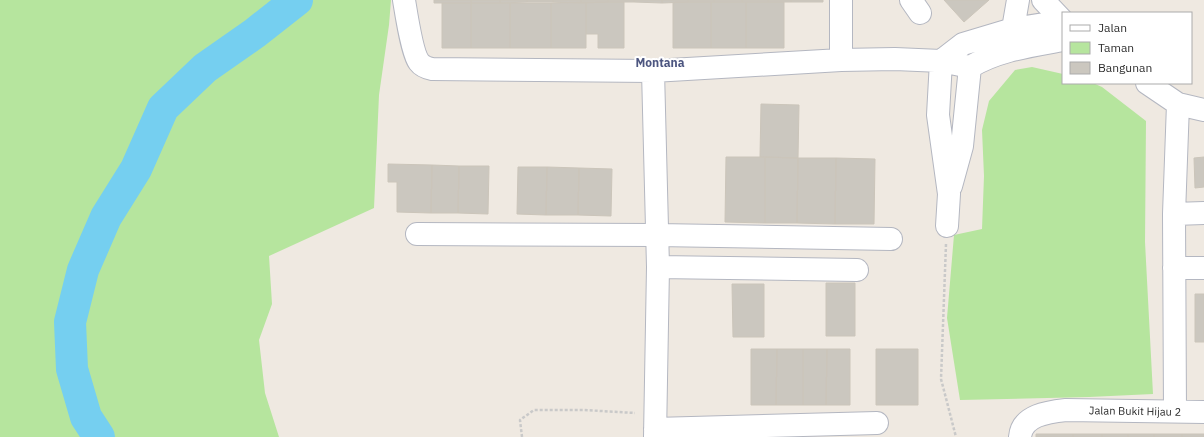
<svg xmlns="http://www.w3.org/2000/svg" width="1204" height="437" viewBox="0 0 1204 437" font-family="'IBM Plex Sans',sans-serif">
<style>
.green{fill:#b6e59e}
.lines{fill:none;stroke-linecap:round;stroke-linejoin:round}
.river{stroke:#75cff0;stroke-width:32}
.building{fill:#cbc7bf;stroke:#cbc5ba}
.minor-casing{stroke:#b4b7c1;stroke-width:24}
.path{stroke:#c9c9c9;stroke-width:2.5;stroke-dasharray:3 2;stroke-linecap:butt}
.minor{stroke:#fff;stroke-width:22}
.labels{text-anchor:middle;stroke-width:4;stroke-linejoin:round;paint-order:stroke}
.street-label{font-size:11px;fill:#2e2e2e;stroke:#fff}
.neighbourhood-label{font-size:12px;font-weight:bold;fill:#4d5680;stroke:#fff}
</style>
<rect width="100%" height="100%" fill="#efe9e1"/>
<!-- green -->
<path class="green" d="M 0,0 L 391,0 L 389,25 L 379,95 L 374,208 L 269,256 L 272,304 L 259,340 L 265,393 L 279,437 L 0,437 Z
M 1032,67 L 1063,74 L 1063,83 L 1093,83 L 1102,87 L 1146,121 L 1145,242 L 1153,394 L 1089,397 L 960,400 L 947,318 L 954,235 L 982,229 L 984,176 L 982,130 L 989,101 L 1015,70 Z"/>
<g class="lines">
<!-- river -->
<path class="river" d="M 99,437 L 86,417 L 72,369 L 70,322 L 83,270 L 106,217 L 136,169 L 163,108 L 205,68 L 255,33 L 297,0"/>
</g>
<!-- building -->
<path class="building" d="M 434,0 L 471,0 L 471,3 L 434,3 Z
M 471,0 L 500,0 L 500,3 L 471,3 Z
M 500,0 L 527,0 L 527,2 L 500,3 Z
M 527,0 L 553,0 L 553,2 L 527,2 Z
M 553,0 L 581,0 L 581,3 L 553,2 Z
M 581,0 L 608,0 L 608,2 L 581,3 Z
M 608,0 L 634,0 L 634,2 L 608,2 Z
M 634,0 L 662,0 L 662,3 L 634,2 Z
M 662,0 L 688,0 L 688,2 L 662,3 Z
M 688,0 L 714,0 L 714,2 L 688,2 Z
M 714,0 L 742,0 L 742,2 L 714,2 Z
M 742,0 L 768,0 L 768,2 L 742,2 Z
M 768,0 L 791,0 L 791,2 L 768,2 Z
M 791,0 L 823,0 L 823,2 L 791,2 Z
M 944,0 L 989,0 L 964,22 Z
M 586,2 L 624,2 L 624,48 L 598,48 L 598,34 L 586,34 Z
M 586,2 L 586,48 L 551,48 L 551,3 Z
M 673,2 L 711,2 L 711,48 L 673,48 Z
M 711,2 L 746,2 L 746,48 L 711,48 Z
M 746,2 L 784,2 L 784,48 L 746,48 Z
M 442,3 L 471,3 L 471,48 L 442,48 Z
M 471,3 L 510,3 L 510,48 L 471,48 Z
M 510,3 L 551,3 L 551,48 L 510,48 Z
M 761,104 L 799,105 L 798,158 L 760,157 Z
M 726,157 L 765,157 L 765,223 L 725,222 Z
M 765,157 L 798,158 L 797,223 L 765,223 Z
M 1204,157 L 1204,187 L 1195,188 L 1194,158 Z
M 798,158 L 836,158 L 835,224 L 797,223 Z
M 836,158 L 875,159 L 874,224 L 835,224 Z
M 388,164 L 432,165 L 431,213 L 397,212 L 397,182 L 388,182 Z
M 432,165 L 459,166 L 458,213 L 431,213 Z
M 459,166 L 489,166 L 488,214 L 458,213 Z
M 518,167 L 547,167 L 546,215 L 517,214 Z
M 547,167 L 579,168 L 578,215 L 546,215 Z
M 579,168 L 612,169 L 611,216 L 578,215 Z
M 826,283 L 855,283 L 855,336 L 826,336 Z
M 732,284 L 764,284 L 764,337 L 733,337 Z
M 1195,294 L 1204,294 L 1204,342 L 1195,342 Z
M 751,349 L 777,349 L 776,405 L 751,405 Z
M 777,349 L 803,349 L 803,405 L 776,405 Z
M 803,349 L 827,349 L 826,405 L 803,405 Z
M 827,349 L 850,349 L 850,405 L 826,405 Z
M 876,349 L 918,349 L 918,405 L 876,405 Z
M 1036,434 L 1073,434 L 1073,437 L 1036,437 Z
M 1073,434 L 1102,434 L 1102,437 L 1073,437 Z
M 1102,434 L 1128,434 L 1128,437 L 1102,437 Z
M 1128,434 L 1154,434 L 1154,437 L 1128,437 Z
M 1154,434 L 1182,434 L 1182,437 L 1154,437 Z
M 1182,434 L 1204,434 L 1204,437 L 1182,437 Z"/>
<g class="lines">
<defs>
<path id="minor" d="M 404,0 C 406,12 412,53 419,62 C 422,66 427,68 432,69 L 653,71 L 841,60 L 895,59 L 941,61 L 970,67
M 841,0 L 841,60
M 911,0 L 920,13
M 1043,0 L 1063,21
M 1013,29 L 1018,0
M 970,67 C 998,50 1031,46 1063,40
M 653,71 L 658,267 L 655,437
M 1147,83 L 1178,104 L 1204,110
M 951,186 L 962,146 L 970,67
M 1174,214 L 1204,213
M 947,226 L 949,194 L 938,115 L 941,61 L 963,44 L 1013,29 L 1063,21
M 417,234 L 657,235 L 891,239
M 658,267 L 857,270
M 1174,268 L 1204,268
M 1175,411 L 1174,214 L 1178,104
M 655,429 L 877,423
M 1020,437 C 1022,415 1048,412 1066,410 L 1204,412"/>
</defs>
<!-- minor casing -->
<use href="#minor" class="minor-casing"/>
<!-- path -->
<path class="path" d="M 946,244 L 941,379 L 956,437
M 522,437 L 520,420 L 534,410 L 584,410 L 635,413"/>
<!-- minor -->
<use href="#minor" class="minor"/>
</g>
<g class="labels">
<!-- street labels -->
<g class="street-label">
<text transform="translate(1135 411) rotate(1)" y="4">Jalan Bukit Hijau 2</text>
</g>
<!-- neighbourhood labels -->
<g class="neighbourhood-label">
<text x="660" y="67">Montana</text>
</g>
</g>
<!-- legend -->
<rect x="1062" y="12" width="130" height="72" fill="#ffffff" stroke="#ababab"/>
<rect x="1070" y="25" width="20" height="6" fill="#ffffff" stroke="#ababab"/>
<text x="1098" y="32" font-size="12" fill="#2e2e2e">Jalan</text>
<rect x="1070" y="42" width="20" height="12" fill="#b6e59e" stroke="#ababab"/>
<text x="1098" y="52" font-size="12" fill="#2e2e2e">Taman</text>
<rect x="1070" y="62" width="20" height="12" fill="#cbc7bf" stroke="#ababab"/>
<text x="1098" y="72" font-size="12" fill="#2e2e2e">Bangunan</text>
</svg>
